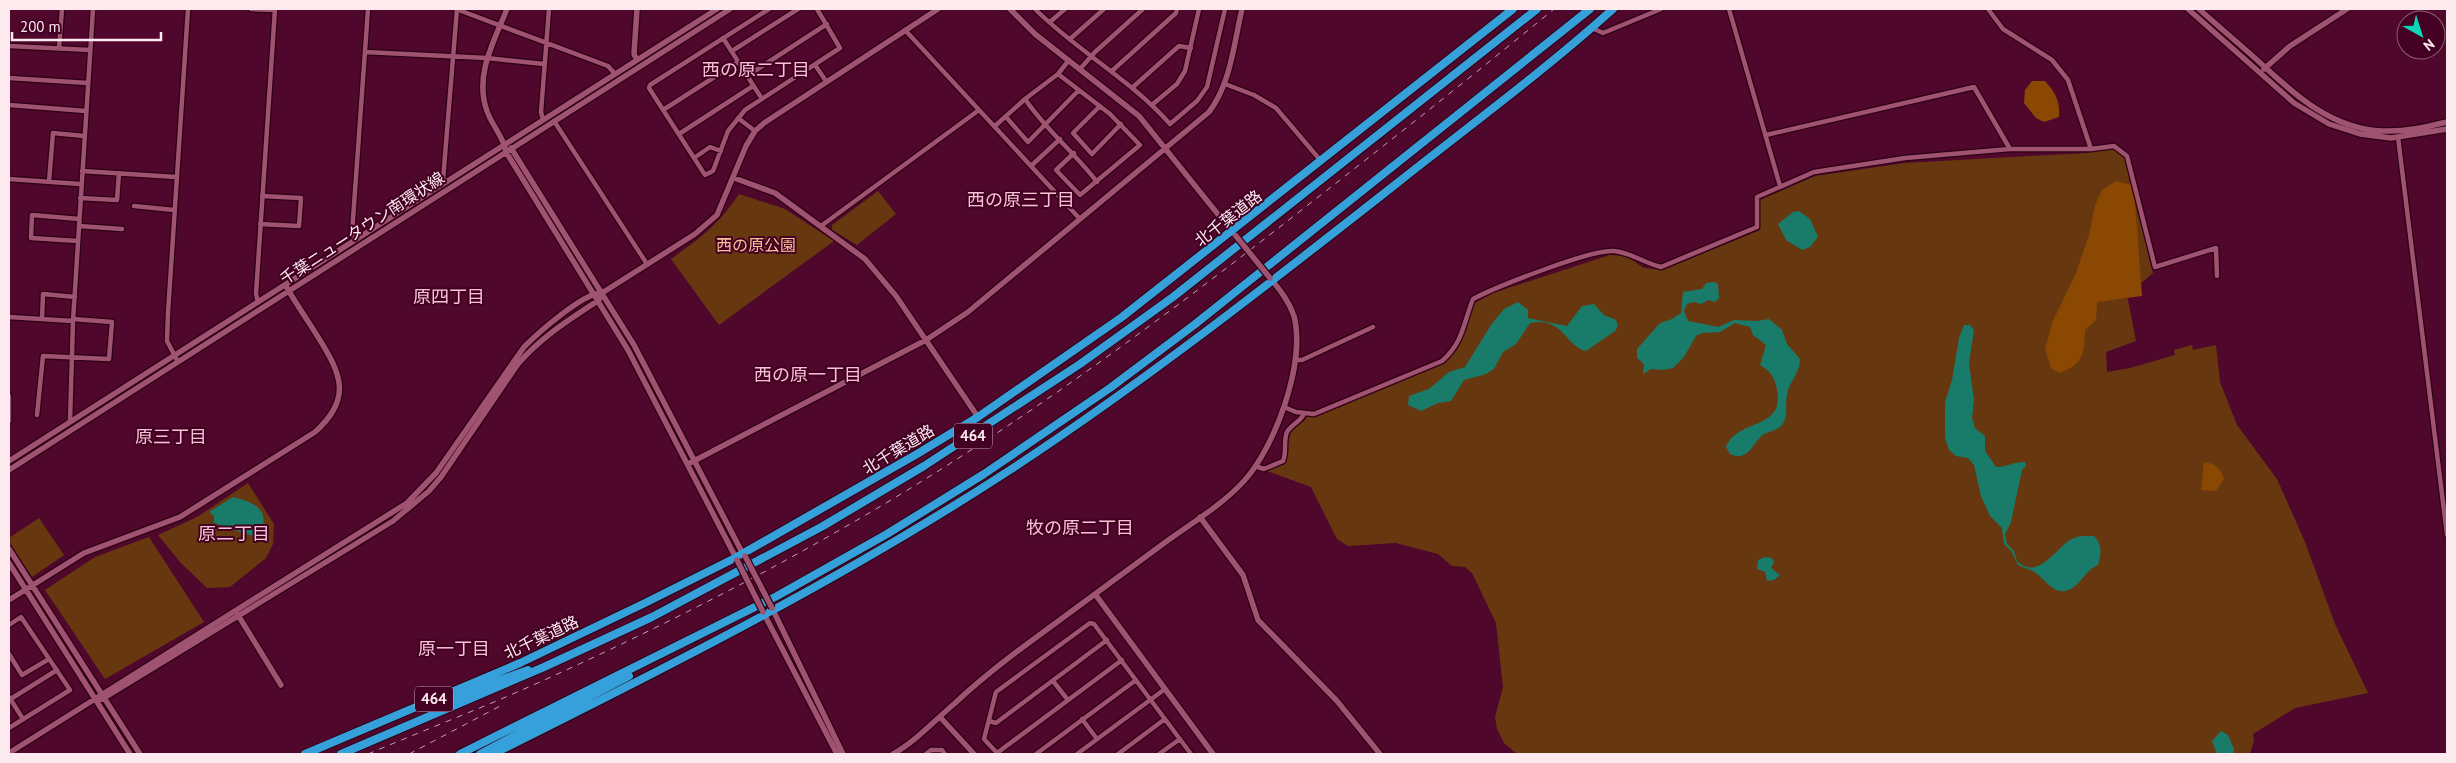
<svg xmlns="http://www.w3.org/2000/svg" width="2456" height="763" viewBox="0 0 2456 763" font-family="'PT Sans','Noto Sans JP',sans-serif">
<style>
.green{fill:#67380f}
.forest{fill:#8a4803}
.water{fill:#197b69}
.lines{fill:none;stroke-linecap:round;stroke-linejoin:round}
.street-casing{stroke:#2d0014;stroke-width:7}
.secondary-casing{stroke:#2d0014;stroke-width:8}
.highway-casing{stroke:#2d0014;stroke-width:10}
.street{stroke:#a05371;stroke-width:4.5}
.secondary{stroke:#a05371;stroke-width:5.5}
.highway{stroke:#35a0d9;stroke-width:8}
.rail{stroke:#c4a0af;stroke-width:1;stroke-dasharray:6 6;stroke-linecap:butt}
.secondary-bridge-casing{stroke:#2d0014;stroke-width:8;stroke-linecap:butt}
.secondary-bridge{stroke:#a05371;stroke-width:5.5}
.labels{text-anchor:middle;stroke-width:4;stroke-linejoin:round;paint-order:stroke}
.shield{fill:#430022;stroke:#c4a4b2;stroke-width:1}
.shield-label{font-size:15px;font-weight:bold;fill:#fceaef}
.street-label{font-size:16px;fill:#fceaef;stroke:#430022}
.park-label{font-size:16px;fill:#fbc198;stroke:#430022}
.neighbourhood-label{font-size:18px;fill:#f6c2d3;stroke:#430022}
</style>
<rect width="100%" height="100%" fill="#4f072c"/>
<!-- green -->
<path class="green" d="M 2114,148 L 2125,159 L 2153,273 L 2127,295 L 2136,341 L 2106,352 L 2107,372 L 2130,368 L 2175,355 L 2174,350 L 2192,345 L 2193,350 L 2216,345 L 2220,382 L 2237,425 L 2277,479 L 2305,542 L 2335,624 L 2368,693 L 2295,708 L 2253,734 L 2254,741 L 2250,754 L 1517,754 L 1504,743 L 1497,729 L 1495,717 L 1503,687 L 1496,623 L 1472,573 L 1465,567 L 1452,566 L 1438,554 L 1396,543 L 1348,546 L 1337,539 L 1311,487 L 1267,471 L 1285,464 C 1289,455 1286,445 1290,435 C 1293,426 1303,425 1307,417 L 1327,411 L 1435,366 C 1463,352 1465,332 1473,304 L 1493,293 L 1610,255 L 1626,256 L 1644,268 L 1663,270 L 1760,230 L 1760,200 L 1815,176 L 1905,163 L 2086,153 Z
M 878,191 L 896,214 L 857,245 L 832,230 L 832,225 Z
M 739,194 L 785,209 L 834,241 L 719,325 L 671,259 C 702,237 718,225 739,194 Z
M 248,483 L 274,524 L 273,544 L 266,558 L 230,587 L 207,588 L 180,562 L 158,535 L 197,517 Z
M 39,518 L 64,555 L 32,577 L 9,542 L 9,538 Z
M 149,537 L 204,622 L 105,679 L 45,590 L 95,557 Z"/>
<!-- forest -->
<path class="forest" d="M 2032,81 L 2045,81 C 2056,93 2060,101 2059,117 L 2044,122 L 2036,118 L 2024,103 L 2025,90 Z
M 2116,181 L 2131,185 L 2135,202 L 2142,296 L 2097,302 L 2096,320 L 2085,330 C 2084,355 2084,364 2059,373 L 2051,368 L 2045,349 L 2052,323 L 2076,273 L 2089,235 L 2095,205 L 2102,190 Z
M 2204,462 C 2216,464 2220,468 2224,479 L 2216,491 L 2201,490 Z"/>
<!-- water -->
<path class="water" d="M 1799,211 L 1810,219 L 1818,237 L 1810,247 L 1802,250 L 1786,240 L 1778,224 L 1793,212 Z
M 1714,282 L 1718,284 L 1719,298 L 1715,302 L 1709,300 L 1701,304 L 1694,302 L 1687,304 L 1684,311 L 1688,321 L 1718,327 L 1734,320 L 1757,321 L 1769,319 L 1782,330 L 1787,344 L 1800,359 C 1800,373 1789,382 1787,395 C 1785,404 1788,414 1784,422 C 1779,431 1772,430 1764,434 C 1753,441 1749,463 1730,454 L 1726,447 C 1739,417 1785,431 1777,389 C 1774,376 1770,371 1760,365 L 1766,345 L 1753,335 L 1750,327 L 1735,323 L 1720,332 L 1702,333 L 1696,336 L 1684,357 L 1673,368 L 1663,370 L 1651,369 L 1643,374 L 1644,364 L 1637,358 L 1637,349 L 1660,323 L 1672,319 L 1681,313 L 1683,292 L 1702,289 L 1706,283 Z
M 1518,302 L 1528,310 L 1528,318 L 1567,326 L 1582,306 L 1594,304 L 1604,315 L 1616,320 L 1618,326 L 1615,331 L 1586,351 C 1565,346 1563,316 1530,323 L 1516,344 L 1503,352 L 1494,369 L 1486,374 L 1464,380 L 1451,401 L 1438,403 L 1421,411 L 1408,405 L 1409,396 L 1429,389 L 1449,372 L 1465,367 L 1491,325 L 1504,309 Z
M 1964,325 L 1970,325 L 1974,330 L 1969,363 L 1974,400 L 1972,418 L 1975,428 L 1985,436 L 1985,451 L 1996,467 C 2007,467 2012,462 2025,462 L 2026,466 L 2022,470 L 2011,522 L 2005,534 L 2007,544 L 2014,551 L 2017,561 C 2038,581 2055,549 2070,540 C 2078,535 2085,536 2094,536 C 2103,546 2101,553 2098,565 C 2085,571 2084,579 2075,586 C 2057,600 2049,583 2036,573 C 2030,569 2024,568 2018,565 L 2012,552 L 2004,544 L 2002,528 L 1990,516 L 1981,496 L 1974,465 L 1968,458 L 1956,456 L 1949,450 L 1945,438 L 1945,402 L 1952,380 L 1959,338 Z
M 233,497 C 256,503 272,510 259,538 L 214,523 L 214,516 L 209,512 Z
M 1765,557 L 1772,558 L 1774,562 L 1771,568 L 1780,575 L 1774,580 L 1767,581 L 1765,572 L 1757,569 L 1758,560 Z
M 2221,731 L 2228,735 L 2234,749 L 2233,754 L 2217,754 L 2212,741 Z"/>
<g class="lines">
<defs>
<path id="street" d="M 251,9 L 275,10
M 456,9 L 608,66 L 615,74
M 769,9 L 650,85 L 649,88 L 705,175 L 713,171 L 728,131 L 745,110 L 840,48 L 817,9
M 1035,9 C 1077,51 1130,79 1170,124 L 1197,101 L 1207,87 L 1225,9
M 1729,9 L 1780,186
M 1988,9 L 2003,29 L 2052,60 L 2068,80 L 2091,149
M 1050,22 L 1065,9
M 1592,28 L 1603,33 L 1661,9
M 905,30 L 1080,219
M 723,38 L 762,99
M 1070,39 L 1104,9
M 9,46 L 90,50
M 59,48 L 62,9
M 732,51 L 798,9
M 365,52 L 487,58 L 544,64
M 815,65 L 826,81
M 1080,69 L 1095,52 L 1143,9
M 1113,70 L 1176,13 L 1177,9
M 1058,74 L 1110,114 L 1140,145 L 1080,195 L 1056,170 L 1074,153
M 747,76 L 827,24
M 9,78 L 88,83
M 1225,84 L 1254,95 L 1276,108 L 1321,161
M 1133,87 L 1179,46 L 1191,48
M 1025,99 C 1045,129 1075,153 1097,182
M 1153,104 L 1177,84 L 1185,71 L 1199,9
M 9,105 L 86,111
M 1100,106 L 1073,133 L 1092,154 L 1121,124
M 663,110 L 738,62
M 1006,117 L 1028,142 L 1079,90
M 738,118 L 755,131
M 543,120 L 541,112 L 549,9
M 554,121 L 647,264
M 995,126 L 1025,99 L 1058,74 L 1069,60
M 679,134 L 753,86
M 1766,135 L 1974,87 L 2010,149
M 2398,137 L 2447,535
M 694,158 L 710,147 L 721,151
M 1031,166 L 1060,139
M 82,171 L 176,177
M 9,179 L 80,184
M 49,182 L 53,133 L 84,136
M 445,183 L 443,180 L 457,9
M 80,198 L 117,200 L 119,173
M 134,206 L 174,210
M 260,224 L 299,226 L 301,198 L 262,196
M 79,226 L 122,229
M 821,226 L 979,110
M 356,239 L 352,233 L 368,9
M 78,241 L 31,238 L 32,215 L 79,219
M 258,302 L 256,294 L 275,9
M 9,317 L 73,321
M 42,319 L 43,294 L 75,297
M 1295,360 L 1302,360 L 1373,327
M 178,362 L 167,341 L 168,313 L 188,9
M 9,396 L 9,421
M 1284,407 L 1296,412 L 1314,414 L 1442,361 C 1463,343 1463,324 1473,299 C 1496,287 1591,249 1614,251 C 1632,253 1644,263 1661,267 L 1757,227 L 1757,197 L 1814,172 L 1905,158 L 2010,149 L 2091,149 L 2114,146 L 2127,156 L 2155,267 L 2216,248 L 2217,276
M 37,415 L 43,356 L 109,359 L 112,322 L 73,319
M 70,421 L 73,321 L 93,9
M 1255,466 L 1264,469 L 1283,461 C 1287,452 1283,442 1287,432 C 1292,424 1300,422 1304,414
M 9,625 L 21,617 L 70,690 L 9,728
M 9,654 L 22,675 L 49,659
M 1053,681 L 1068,700
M 9,697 L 23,719
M 9,700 L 57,670
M 1082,719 L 1097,739
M 989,721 L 996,723 L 1107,640
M 997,753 L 1122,660
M 926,754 L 931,750 L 942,750 L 945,754
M 998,754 L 984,739 L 996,692 L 1090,623 L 1094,624 L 1191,754
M 1036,754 L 1136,680
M 1077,754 L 1165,689
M 1118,754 L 1165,719
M 1159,754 L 1180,739"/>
<path id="secondary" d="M 507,9 C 494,41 474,76 487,111 C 492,126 504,137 506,152 L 628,350 L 737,560
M 1010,9 L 1035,34 L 1139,116 L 1233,233
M 2188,9 L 2294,103 L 2329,124 L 2360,134 L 2391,138 L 2447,129
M 2199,9 C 2218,26 2237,42 2256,59 C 2293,93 2330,129 2383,131 C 2405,132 2426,127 2447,122
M 637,60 L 634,54 L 637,9
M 2264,69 L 2290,46 L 2347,9
M 511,148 L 634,345 L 744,556
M 734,178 L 775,193 L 865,259 L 896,296 L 978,417
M 9,461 L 717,9
M 688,464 L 926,340 L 968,312 L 1209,112 C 1231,83 1234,43 1242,9
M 9,470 L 730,9
M 1200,517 L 1243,575 L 1258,620 L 1337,701 L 1380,754
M 9,549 L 140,754
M 9,563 L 130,754
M 1095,594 L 1213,754
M 9,600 L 84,553 L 180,517 L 315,432 C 352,399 342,375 318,337 C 308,321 297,305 287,288
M 772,608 L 843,754
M 763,612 L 837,754
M 238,615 L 281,685
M 95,700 L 104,698 L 393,521 L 429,491 L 441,477 L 518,364 C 541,337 570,319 599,300 L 602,293 L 695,234 L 717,215 L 746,146 L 755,131 L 764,123 L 938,9
M 940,717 L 974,754
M 9,753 L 407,503 L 436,473 L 524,347 C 538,333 584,292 602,293
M 893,754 C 916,741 934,721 954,704 C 973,686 994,669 1015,653 C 1065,616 1116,579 1167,541 C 1192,523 1222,505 1244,481 C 1275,447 1306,363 1294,316 C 1289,301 1280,290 1270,278"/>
<path id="highway" d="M 426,707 L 528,670
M 305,754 L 520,663 L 645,603 L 735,558 L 917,454 L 978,417 L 1122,317 L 1513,9
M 341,754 L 544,667 L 652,617 L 823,526 L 924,466 L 1080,364 L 1173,297 L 1537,9
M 460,754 L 777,596 L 887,534 L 984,474 L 1110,388 L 1194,325 L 1590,9
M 480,754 L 629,676
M 493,754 C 670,666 844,578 1010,470 C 1144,382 1270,283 1396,184 C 1469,126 1544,71 1613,9"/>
</defs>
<!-- street casing -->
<use href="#street" class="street-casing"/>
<!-- secondary casing -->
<use href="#secondary" class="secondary-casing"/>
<!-- highway casing -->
<use href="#highway" class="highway-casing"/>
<!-- street -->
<use href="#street" class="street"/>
<!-- secondary -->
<use href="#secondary" class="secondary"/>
<!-- highway -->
<use href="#highway" class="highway"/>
<!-- rail -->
<path class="rail" d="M 368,754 C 422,731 477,710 531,686 C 658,629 782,566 901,494 C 1041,409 1171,312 1299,212 C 1385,145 1470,78 1554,9
M 409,754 L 502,705"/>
<defs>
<path id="secondary-bridge" d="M 1236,236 L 1270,278
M 745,556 L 772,608
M 737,560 L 763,612"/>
</defs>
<!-- secondary-bridge casing -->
<use href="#secondary-bridge" class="secondary-bridge-casing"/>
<!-- secondary-bridge -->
<use href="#secondary-bridge" class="secondary-bridge"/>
</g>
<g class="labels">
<!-- shield labels -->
<g class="shield">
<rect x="954" y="423.5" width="38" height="25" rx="4"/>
<rect x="415" y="686.5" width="38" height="25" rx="4"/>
</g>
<g class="shield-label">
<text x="973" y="441">464</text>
<text x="434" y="704">464</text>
</g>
<!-- street labels -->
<g class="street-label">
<text transform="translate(1228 218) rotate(-38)" y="6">北千葉道路</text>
<text transform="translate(362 228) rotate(-33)" y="6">千葉ニュータウン南環状線</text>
<text transform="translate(898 449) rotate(-31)" y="6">北千葉道路</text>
<text transform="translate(541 637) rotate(-25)" y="6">北千葉道路</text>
</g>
<!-- park labels -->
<g class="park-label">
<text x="756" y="251">西の原公園</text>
</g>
<!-- neighbourhood labels -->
<g class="neighbourhood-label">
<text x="756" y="76">西の原二丁目</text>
<text x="1021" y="206">西の原三丁目</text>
<text x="449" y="303">原四丁目</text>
<text x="808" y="381">西の原一丁目</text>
<text x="171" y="443">原三丁目</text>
<text x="1080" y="534">牧の原二丁目</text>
<text x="234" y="540">原二丁目</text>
<text x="454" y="655">原一丁目</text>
</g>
</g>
<!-- border -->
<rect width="2456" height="763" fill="none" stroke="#fceaef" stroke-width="20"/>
<!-- north arrow -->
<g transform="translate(2421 35) rotate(141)"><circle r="24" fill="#430022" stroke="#8d5e74"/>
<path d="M0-4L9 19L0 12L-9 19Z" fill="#0cd5b5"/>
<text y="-8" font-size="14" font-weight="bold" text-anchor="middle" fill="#fceaef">N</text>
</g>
<!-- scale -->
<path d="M12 32v8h149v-8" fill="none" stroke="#fceaef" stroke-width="2.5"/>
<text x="20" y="32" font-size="15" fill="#fceaef" stroke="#430022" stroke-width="4" paint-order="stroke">200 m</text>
</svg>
